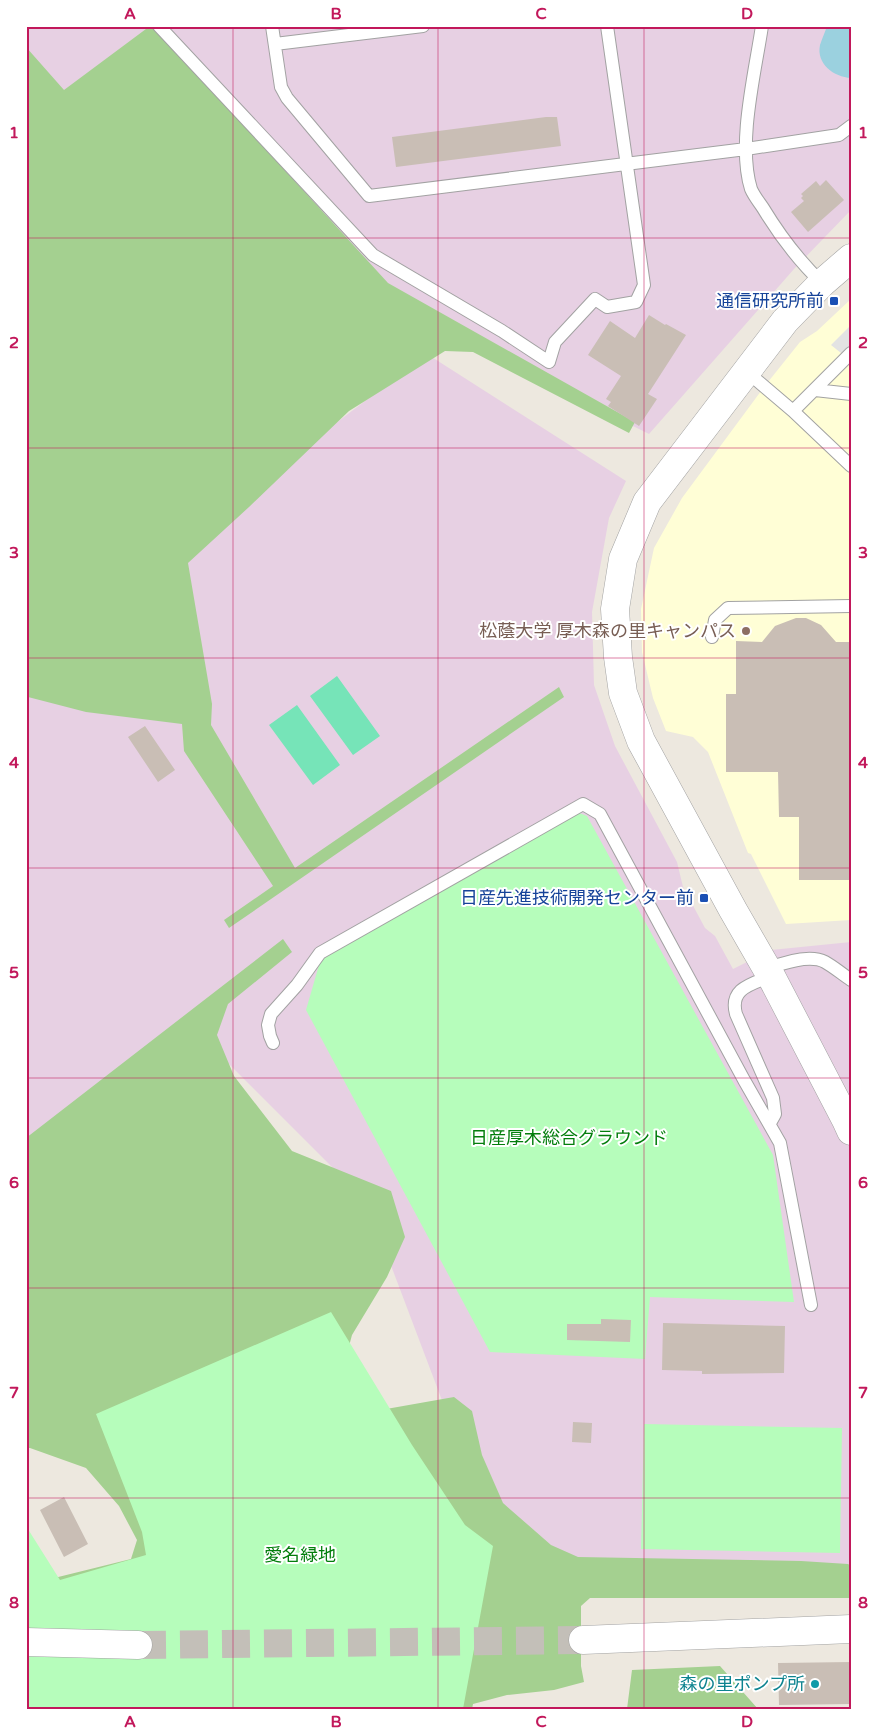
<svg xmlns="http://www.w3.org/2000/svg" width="877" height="1735" viewBox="0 0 877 1735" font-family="'Varela Round','Noto Sans JP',sans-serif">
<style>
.industrial{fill:#e7d0e3}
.education{fill:#fffed6}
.forest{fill:#a4d090}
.park{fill:#b6fdbb}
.pitch{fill:#76e4b8}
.parking{fill:#e3e3e3}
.water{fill:#9bd1df}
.building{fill:#c9beb5}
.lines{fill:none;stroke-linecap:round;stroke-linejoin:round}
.tertiary-tunnel{stroke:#c3bfb8;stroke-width:28;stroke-dasharray:28 14;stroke-linecap:butt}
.service-casing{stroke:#a2a2a2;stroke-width:14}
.tertiary-casing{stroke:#a2a2a2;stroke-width:29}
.service{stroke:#fff;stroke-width:12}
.tertiary{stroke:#fff;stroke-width:28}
.grid{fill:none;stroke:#c2185b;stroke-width:1;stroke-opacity:0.55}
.transit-dot{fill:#1a4fb4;stroke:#fff;stroke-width:2}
.education-dot{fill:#8d6e63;stroke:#fff;stroke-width:2}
.culture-dot{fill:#0f9aa8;stroke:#fff;stroke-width:2}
.labels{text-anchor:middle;stroke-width:4;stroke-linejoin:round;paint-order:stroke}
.transit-label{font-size:18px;fill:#164399;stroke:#fff;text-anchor:end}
.education-label{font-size:18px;fill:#785e54;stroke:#fff;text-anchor:end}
.park-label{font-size:18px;fill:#037e0c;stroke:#fff}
.culture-label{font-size:18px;fill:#0d838f;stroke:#fff;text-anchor:end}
.neatline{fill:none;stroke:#c2185b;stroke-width:2}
.grid-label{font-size:16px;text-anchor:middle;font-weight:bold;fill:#c2185b}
</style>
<rect width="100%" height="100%" fill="#ede8df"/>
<!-- industrial -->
<path class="industrial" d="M 26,26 L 851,26 L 851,210 L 794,269 L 649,434 L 376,298 L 66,105 L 26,60 Z
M 427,354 L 626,481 L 609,518 L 592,612 L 594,685 L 615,746 L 677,862 L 683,887 L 705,928 L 715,936 L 733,969 L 771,950 L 851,942 L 851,1585 L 569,1573 L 485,1514 L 367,1202 L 199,1034 L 26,1156 L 26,658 Z"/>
<!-- education -->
<path class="education" d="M 851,299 L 851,920 L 786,924 L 751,854 L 748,853 L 708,752 L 693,737 L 666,731 L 653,698 L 642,652 L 641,609 L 654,548 L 682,498 L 764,387 L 800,342 L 817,331 Z"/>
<!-- forest -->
<path class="forest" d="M 150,26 L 153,26 L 388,283 L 635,422 L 629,433 L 473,352 L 445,351 L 349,411 L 249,507 L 188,563 L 212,704 L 211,725 L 295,868 L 559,687 L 564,697 L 229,928 L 224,920 L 273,886 L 184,751 L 182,724 L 86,712 L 28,697 L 26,695 L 26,47 L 64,90 Z
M 283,939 L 292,952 L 228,1004 L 217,1035 L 234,1076 L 292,1151 L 391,1191 L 405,1237 L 387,1277 L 352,1335 L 338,1387 L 358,1414 L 454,1397 L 472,1411 L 482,1455 L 503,1503 L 551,1545 L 578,1557 L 801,1561 L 848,1564 L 851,1566 L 851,1598 L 590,1598 L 581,1606 L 581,1666 L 584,1682 L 554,1690 L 507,1695 L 473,1704 L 472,1709 L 26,1709 L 26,1660 L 38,1582 L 131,1559 L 137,1540 L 119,1506 L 86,1468 L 30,1448 L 26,1448 L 26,1138 Z
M 720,1666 L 758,1709 L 627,1709 L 632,1670 Z"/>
<!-- park -->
<path class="park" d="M 574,811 L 587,816 L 773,1155 L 794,1302 L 650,1297 L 645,1359 L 490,1352 L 306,1010 L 321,958 Z
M 331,1312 L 412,1445 L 465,1525 L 493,1546 L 463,1709 L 26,1709 L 26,1526 L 60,1580 L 146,1555 L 142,1532 L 96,1414 Z
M 644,1424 L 842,1428 L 840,1553 L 641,1549 Z"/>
<!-- pitch -->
<path class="pitch" d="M 337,676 L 380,736 L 353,755 L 310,696 Z
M 297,705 L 340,765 L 313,785 L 269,725 Z"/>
<!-- parking -->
<path class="parking" d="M 851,325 L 851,358 L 841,353 L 831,345 Z"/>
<!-- water -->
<path class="water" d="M 827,26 L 851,26 L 851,78 C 834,77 816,64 820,45 C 822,39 825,32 827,26 Z"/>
<!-- building -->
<path class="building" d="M 546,117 L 557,117 L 561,146 L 396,167 L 392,137 Z
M 826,180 L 844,200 L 808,232 L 791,212 L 804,201 L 801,198 L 803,196 L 801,194 L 816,181 L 820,186 Z
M 649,315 L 665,325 L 666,324 L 686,335 L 648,394 L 657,399 L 639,426 L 608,406 L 611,402 L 606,399 L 621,376 L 588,355 L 610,321 L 635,338 Z
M 796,618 L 806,618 L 821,625 L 836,642 L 851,642 L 851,880 L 799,880 L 799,817 L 779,817 L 778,772 L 726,772 L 726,694 L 736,694 L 736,641 L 762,642 L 775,626 Z
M 145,726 L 175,770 L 158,782 L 128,737 Z
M 601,1319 L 631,1320 L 630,1342 L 567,1340 L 567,1324 L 601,1324 Z
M 663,1323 L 785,1326 L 784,1373 L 702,1374 L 702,1371 L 662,1370 Z
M 573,1422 L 592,1423 L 591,1443 L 572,1442 Z
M 64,1497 L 88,1544 L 64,1557 L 40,1510 Z
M 851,1662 L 851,1704 L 779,1705 L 778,1663 Z"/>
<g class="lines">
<!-- tertiary-tunnel -->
<path class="tertiary-tunnel" d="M 138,1645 L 583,1640"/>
<defs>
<path id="service" d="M 159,26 L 373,255 L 502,331 L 549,362 L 555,342 L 595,299 L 607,307 L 636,302 L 644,285 L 607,26
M 272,26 L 281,87 L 287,98 L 369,196 L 746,149 L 839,135 L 851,126
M 762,26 C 755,73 737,144 751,189 C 754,196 759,202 763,208 C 780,236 799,261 822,283
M 275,44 L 423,26
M 746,371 L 793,411 L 851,466
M 815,390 L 851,394
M 793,411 L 851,353
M 712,637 L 715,620 L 728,608 L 851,606
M 767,969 C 782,963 810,954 825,962 C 834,967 842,974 851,980
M 273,1043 L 270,1036 L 268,1025 L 271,1014 L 297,985 L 320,953 L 583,804 L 600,814 L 744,1080 L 780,1143 L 811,1305
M 770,1123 L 775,1114 L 773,1098 L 736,1014 C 729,988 752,984 771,976"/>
<path id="tertiary" d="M 851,258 L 822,283 L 785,321 L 647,502 L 623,559 L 615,609 L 618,657 L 623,693 L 641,741 L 733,910 L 771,976 L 846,1120 L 851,1131
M 583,1640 L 851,1629
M 26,1642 L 138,1645"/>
</defs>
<!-- service casing -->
<use href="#service" class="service-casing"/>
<!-- tertiary casing -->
<use href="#tertiary" class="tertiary-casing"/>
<!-- service -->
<use href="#service" class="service"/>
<!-- tertiary -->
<use href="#tertiary" class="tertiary"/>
</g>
<!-- grid -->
<path class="grid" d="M 233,26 L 233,1709M 438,26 L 438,1709M 644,26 L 644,1709M 26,238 L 851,238M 26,448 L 851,448M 26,658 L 851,658M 26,868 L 851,868M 26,1078 L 851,1078M 26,1288 L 851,1288M 26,1498 L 851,1498"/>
<!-- markers -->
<g class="transit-dot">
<rect x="829" y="296" width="10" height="10" rx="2.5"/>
<rect x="699" y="893" width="10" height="10" rx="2.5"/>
</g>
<circle class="education-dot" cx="746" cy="631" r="5"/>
<circle class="culture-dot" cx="815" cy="1684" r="5"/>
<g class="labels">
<!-- transit labels -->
<g class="transit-label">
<text x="824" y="307">通信研究所前</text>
<text x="694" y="904">日産先進技術開発センター前</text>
</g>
<!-- education labels -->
<g class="education-label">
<text x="736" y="637">松蔭大学 厚木森の里キャンパス</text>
</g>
<!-- park labels -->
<g class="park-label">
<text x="569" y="1144">日産厚木総合グラウンド</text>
<text x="300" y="1561">愛名緑地</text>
</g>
<!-- culture labels -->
<g class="culture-label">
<text x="805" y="1690">森の里ポンプ所</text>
</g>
</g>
<!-- border -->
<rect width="877" height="1735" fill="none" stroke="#ffffff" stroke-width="55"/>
<rect x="28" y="28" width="822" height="1680" class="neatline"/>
<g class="grid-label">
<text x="130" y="19">A</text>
<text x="336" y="19">B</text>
<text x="541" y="19">C</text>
<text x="747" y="19">D</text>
<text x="14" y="138">1</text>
<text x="863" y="138">1</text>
<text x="14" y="348">2</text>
<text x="863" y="348">2</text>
<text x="14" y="558">3</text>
<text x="863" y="558">3</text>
<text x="14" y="768">4</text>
<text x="863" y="768">4</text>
<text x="14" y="978">5</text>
<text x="863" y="978">5</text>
<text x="14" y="1188">6</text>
<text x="863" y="1188">6</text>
<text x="14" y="1398">7</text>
<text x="863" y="1398">7</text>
<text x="14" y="1608">8</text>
<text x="863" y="1608">8</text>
<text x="130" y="1727">A</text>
<text x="336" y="1727">B</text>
<text x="541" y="1727">C</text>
<text x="747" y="1727">D</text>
</g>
</svg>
